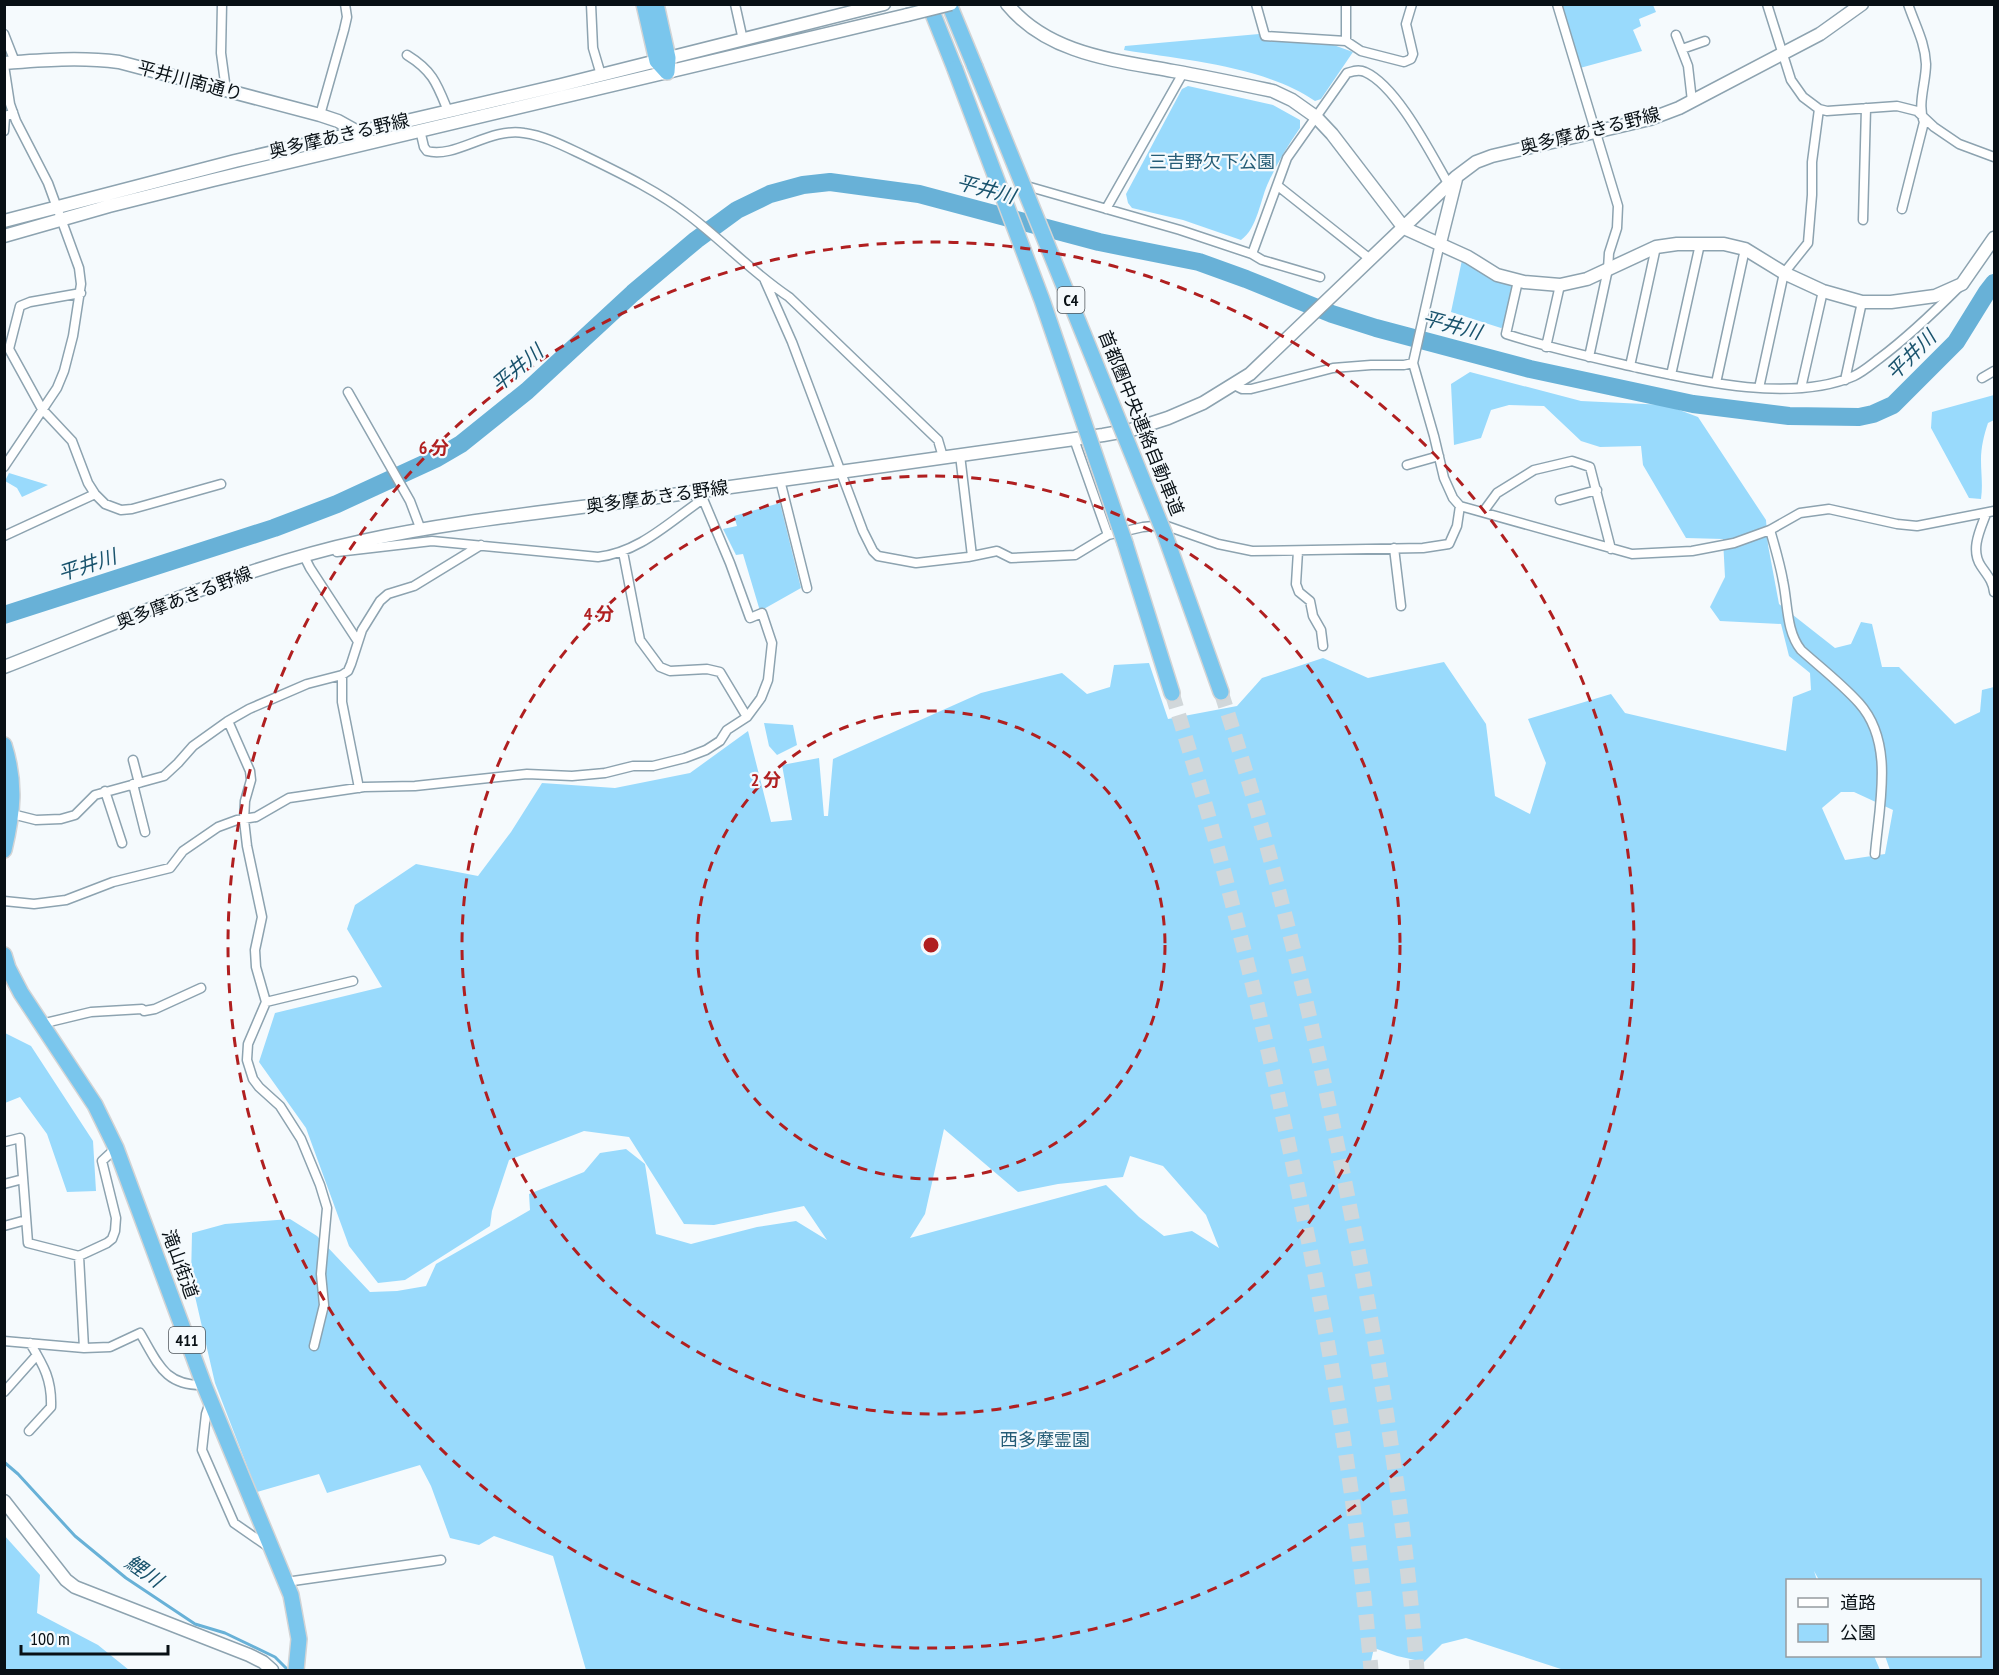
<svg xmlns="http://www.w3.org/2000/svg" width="1999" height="1675" viewBox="0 0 1999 1675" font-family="'PT Sans Narrow','Noto Sans JP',sans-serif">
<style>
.green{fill:#99dafc;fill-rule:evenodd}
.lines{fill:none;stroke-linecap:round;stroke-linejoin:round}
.stream{stroke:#68b1d7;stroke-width:3}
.river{stroke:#68b1d7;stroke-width:18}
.highway-tunnel{stroke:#d1d7da;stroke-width:15;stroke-dasharray:15 8;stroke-linecap:butt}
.street-casing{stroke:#8da3b0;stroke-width:11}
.secondary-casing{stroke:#8da3b0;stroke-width:15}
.highway-casing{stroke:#d3d4d5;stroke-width:18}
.street{stroke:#fff;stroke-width:8}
.secondary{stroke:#fff;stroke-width:12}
.highway{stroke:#7ac6ed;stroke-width:15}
.secondary-bridge-casing{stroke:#8da3b0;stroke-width:15;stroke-linecap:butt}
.highway-bridge-casing{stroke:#d3d4d5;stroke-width:18;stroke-linecap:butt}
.secondary-bridge{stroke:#fff;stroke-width:12}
.highway-bridge{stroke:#7ac6ed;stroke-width:15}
.ring{fill:none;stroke:#b01f20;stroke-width:3;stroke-dasharray:10 8}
.labels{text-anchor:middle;stroke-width:4.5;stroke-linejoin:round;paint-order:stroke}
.shield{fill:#f5fafd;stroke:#4f565b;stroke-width:1.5}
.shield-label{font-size:16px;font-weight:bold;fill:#081015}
.street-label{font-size:18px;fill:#081015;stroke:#f5fafd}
.park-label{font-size:18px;fill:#245c76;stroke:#f5fafd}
.water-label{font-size:20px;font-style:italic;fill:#19536d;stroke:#f5fafd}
.centre{fill:#b01f20;stroke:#f5fafd;stroke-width:3}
.ring-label{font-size:18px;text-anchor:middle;font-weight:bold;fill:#b01f20;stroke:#f5fafd;stroke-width:4.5;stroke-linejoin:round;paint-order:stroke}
</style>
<rect width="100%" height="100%" fill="#f5fafd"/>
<!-- green -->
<path class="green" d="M 1562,5 L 1653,5 L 1656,12 L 1639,19 L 1641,26 L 1633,30 L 1642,51 L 1580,68 Z
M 1259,34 L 1262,40 L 1328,43 L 1353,52 L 1321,99 L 1315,101 C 1264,66 1184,60 1124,50 L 1125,46 Z
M 1188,86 L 1273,105 L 1300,120 L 1300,128 C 1288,145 1278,162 1269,181 C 1260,199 1258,228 1241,240 L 1183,220 L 1132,208 L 1128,203 L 1126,194 L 1182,89 Z
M 1462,260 L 1511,284 L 1514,288 L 1505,326 L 1501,328 L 1451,312 Z
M 1470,372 L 1581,401 L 1666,405 L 1698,417 L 1766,520 L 1768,545 L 1779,604 L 1835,648 L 1851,644 L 1861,622 L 1872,624 L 1882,667 L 1899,667 L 1955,724 L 1980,712 L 1982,690 L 1994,687 L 1994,1670 L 1890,1670 L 1885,1656 L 1980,1656 L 1980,1580 L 1819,1580 L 1814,1571 L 1817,1580 L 1788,1580 L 1788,1656 L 1874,1656 L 1880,1670 L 1564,1670 L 1466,1638 L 1442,1644 L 1424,1662 L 1397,1656 L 1374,1648 L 1369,1670 L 586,1670 L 553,1556 L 494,1536 L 479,1545 L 450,1538 L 431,1486 L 420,1465 L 327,1493 L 319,1474 L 257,1492 L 215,1383 L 191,1279 L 192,1233 L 225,1224 L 290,1219 L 317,1236 L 370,1292 L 397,1291 L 426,1286 L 436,1264 L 530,1210 L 529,1194 L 584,1172 L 600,1153 L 626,1149 L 645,1164 L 656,1234 L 691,1244 L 757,1227 L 796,1221 L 827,1240 L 804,1206 L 714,1225 L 684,1224 L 629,1137 L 584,1131 L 509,1160 L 492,1211 L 490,1226 L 405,1280 L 378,1283 L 349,1246 L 306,1128 L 259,1062 L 275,1013 L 382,987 L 347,929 L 355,905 L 416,864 L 478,876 L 511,832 L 542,783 L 615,788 L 690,773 L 748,731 L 771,822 L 792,820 L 782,765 L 819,758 L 824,816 L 828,816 L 833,759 L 981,693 L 1062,673 L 1087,694 L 1110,687 L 1114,665 L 1149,663 L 1168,719 L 1237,706 L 1262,678 L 1323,658 L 1368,678 L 1444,662 L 1486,724 L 1495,796 L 1530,814 L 1546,763 L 1528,719 L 1611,694 L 1625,713 L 1786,751 L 1793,697 L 1811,690 L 1810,673 L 1789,656 L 1781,624 L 1720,621 L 1710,607 L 1725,577 L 1723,539 L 1686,538 L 1643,465 L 1641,446 L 1600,447 L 1581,441 L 1544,406 L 1509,405 L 1491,410 L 1481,438 L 1454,445 L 1451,384 ZM 1841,792 L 1854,792 L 1893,810 L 1885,854 L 1845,860 L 1822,808 ZM 944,1129 L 1018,1192 L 1058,1184 L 1123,1177 L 1130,1156 L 1163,1166 L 1206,1215 L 1219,1248 L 1192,1231 L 1164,1236 L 1139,1217 L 1106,1185 L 910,1238 L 925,1214 Z
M 1994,395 L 1994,420 L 1988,423 C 1984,435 1981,447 1981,460 C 1981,473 1983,485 1981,499 L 1969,498 L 1931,428 L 1932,412 Z
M 9,473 L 48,485 L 22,497 L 17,488 L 5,481 Z
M 780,503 L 801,588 L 760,611 L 743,554 L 736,555 L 723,529 L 737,526 L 734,516 Z
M 764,723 L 793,725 L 797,745 L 777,755 L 769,746 Z
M 5,1033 L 31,1046 L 93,1141 L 96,1191 L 67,1192 L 47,1134 L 20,1097 L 5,1103 Z
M 4,1535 L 40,1575 L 37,1613 L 98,1645 L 129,1670 L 5,1670 Z"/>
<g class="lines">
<!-- stream -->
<path class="stream" d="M 4,1462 L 18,1474 L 75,1536 L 126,1578 L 195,1624 L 225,1633 L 275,1657 L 288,1670"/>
<!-- river -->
<path class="river" d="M 4,615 L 274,528 L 337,504 L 437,458 L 461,444 L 527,391 L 633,293 L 696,240 L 737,210 L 770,194 L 803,185 L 830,182 L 919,194 L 1099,242 L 1199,262 L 1246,279 L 1332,314 L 1376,328 L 1530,369 L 1693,404 L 1789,416 L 1859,417 L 1873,414 L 1893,405 L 1956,342 L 1987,292 L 1994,283"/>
<!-- highway-tunnel -->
<path class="highway-tunnel" d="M 1221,692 C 1269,840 1306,992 1337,1144 C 1373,1318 1403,1493 1417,1670
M 1172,693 C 1189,749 1206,805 1221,861 C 1251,973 1277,1086 1300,1199 C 1332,1355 1358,1512 1371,1670"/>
<defs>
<path id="street" d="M 222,4 L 221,53 L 226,90
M 591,4 L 593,48 L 601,75
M 735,4 L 743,40
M 1256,4 L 1265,36 L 1346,41 L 1361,51 L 1404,62 L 1411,59 L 1413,54 L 1406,24 L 1412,4
M 1346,4 L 1346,41
M 1557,4 L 1618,206 L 1617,228 L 1609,253 L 1608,269 L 1589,357
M 4,34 L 15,62
M 1676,35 L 1688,66 L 1692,101
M 1682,49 L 1705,41
M 407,55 C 433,71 437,84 448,111
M 4,65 L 10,104 L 16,121 L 48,183 L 79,268 L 81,284 L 73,336 L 64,371 L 57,388 L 4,467
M 1819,109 L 1827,111 L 1897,106 L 1917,111 L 1934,127 L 1959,144 L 1994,157
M 320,115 L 344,30 L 347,17 L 345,4
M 420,130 L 424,147 L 427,151 C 455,159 490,127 524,133 C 545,136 564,146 583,155 C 620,173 658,191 690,216 C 724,242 753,273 789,297 L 938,440 L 943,457
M 4,131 L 5,117 L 13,112
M 1278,186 L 1370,259
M 1030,187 L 1180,230 L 1252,254 L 1262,260 L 1320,277
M 1106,209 L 1183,73
M 1902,209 L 1924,122 C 1917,104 1926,83 1926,64 C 1925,42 1915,25 1908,4
M 1863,220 L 1866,108
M 1440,243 L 1413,363 L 1434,436 L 1444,478 L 1453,498 L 1460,506 L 1632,554 L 1692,551 L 1734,543 L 1770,530 L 1800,513 L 1829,509 L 1897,524 L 1917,526 L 1994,511
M 1252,254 L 1287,158 L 1347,73 C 1353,71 1359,69 1365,72 C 1397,86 1431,154 1449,185
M 765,281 L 792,342 L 863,531 L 873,551 L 878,556 L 916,563 L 968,557 L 997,551 L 1011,558 L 1075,555 L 1108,535 L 1143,527 L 1164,525 L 1218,544 L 1252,551 L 1423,548 L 1449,544 L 1457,526 L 1460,506
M 1518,281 L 1506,334 C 1549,348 1591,357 1634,367 C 1697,381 1792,403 1854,376 C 1863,372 1872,364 1880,358 C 1908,337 1933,313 1958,288
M 81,293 L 30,302 L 20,306 L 9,349 L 42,409 L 72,441 L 88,483 L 95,494 L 105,504 L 121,510 L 132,509 L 221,484
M 1546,347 L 1560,285
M 1630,366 L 1656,247
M 1671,375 L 1700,244
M 1982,378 L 1994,371
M 1845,380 L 1862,302
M 1716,383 L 1745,249
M 1234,385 L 1242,389 L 1251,389 L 1333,368 L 1371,365 L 1404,365 L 1413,363
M 1759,388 L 1784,273 L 1808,243 L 1812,195 L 1812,162 L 1819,109 L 1803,97 L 1791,80 L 1767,4
M 1801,388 L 1823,291
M 348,392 L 410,501 L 421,530
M 1074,439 L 1108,535
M 960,455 L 972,556
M 1407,465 L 1439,456
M 780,480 L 807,588
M 1560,500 L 1597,490
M 1483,512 L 1497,493 L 1534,470 L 1572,461 L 1590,467 L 1611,549
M 1986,514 C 1980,530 1970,550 1981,566 C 1987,575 1993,581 1994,592
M 1770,530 C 1775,547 1780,564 1783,581 C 1788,604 1786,631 1801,650 C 1820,667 1842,684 1859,703 C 1895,743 1879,805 1875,854
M 4,536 L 95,494
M 1394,548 L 1401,606
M 1298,551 L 1296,584 L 1299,592 L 1310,601 L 1313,616 L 1321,630 L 1323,646
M 337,552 L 432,541 L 598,557 C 640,552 669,522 703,499 L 703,494
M 623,552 L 640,640 L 660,667 L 670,671 L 707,669 L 720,672 L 747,717
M 309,555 L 304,556 L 310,568 L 357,640
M 342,675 L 342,702 L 359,788
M 228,721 L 250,771 L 251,780 L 245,801 L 244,820 L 247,846 L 262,917 L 255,950 L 256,967 L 266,1002 L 248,1044 L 247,1060 L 253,1079 L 259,1087 L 280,1106 L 301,1139 L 320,1185 L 327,1208 L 321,1274 L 324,1305 L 314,1346
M 133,760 L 139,783
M 133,784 L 145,832
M 105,791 L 122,843
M 12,814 L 36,820 L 61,819 L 75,815 L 95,795 L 164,776 L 178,763 L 193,746 L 228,721 L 249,709 L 307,684 L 342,675 L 348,671 L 351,664 L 362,630 L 380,601 L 388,594 L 414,586 L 481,545
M 4,901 L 34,904 L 66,900 L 113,882 L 170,868 L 183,851 L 218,827 L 237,820 L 256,817 L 289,798 L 364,787 L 415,786 L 527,774 L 572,776 L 605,773 L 633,766 L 653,766 L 685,758 L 706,750 L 720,741 L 727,730 L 747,717 L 761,698 L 768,680 L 772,643 L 762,613 L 750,618 L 730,563 L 703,499
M 266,1002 L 353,981
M 41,1024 L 91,1012 L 142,1009 L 144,1011 L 155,1009 L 201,988
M 4,1142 L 20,1138 L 28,1243 L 79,1256 L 107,1243 L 112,1239 L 115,1231 L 116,1218 L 102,1161 L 116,1148
M 4,1184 L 23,1179
M 4,1226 L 26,1220
M 79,1256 L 84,1348
M 4,1341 L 84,1348 L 110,1347 L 140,1333 C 158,1363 164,1386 204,1385
M 4,1392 L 37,1355
M 210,1402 L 206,1414 L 202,1450 L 234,1523 L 270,1548
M 29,1431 L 51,1407 C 52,1380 44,1366 30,1343
M 286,1582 L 441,1560"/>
<path id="secondary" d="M 1007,4 C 1048,54 1114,60 1173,71 C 1207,77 1240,84 1273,91 L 1292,100 L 1316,117 L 1332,134 L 1404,228 L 1468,257 L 1497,275 L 1524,282 L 1560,285 L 1587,279 L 1656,247 L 1677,244 L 1724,244 L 1745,249 L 1784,273 L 1823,291 L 1862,302 L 1891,302 L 1935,296 L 1962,284 L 1994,238
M 4,63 C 42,60 81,57 119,62 L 320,115 L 338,121 L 356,131 L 357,135
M 4,221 L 235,161 L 561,85 L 884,4
M 4,236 L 109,206 L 213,180 L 907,15
M 1440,243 L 1456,179
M 4,667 C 120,622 241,567 362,541 C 454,521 549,512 643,499 C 796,478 950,457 1103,435 L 1131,430 L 1168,418 L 1203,403 L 1250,374 L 1456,177 L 1476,162 L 1492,156 L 1650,119 L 1679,108 L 1820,34 L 1862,4
M 4,1501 L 66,1580 L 75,1587 L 249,1655 L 263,1662 L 272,1670"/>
<path id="highway" d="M 644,4 L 657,61 L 667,72
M 656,4 L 668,58 L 667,72
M 929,4 L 955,69
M 949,4 L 975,67
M 1165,535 L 1221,692
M 1125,543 L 1172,693
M 4,745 C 16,783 13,812 4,850
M 4,955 L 8,968 L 21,993 L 95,1105 L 116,1148 L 204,1385 L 291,1595 L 299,1639 L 296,1670"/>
</defs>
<!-- street casing -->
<use href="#street" class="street-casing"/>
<!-- secondary casing -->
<use href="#secondary" class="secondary-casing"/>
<!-- highway casing -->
<use href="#highway" class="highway-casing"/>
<!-- street -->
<use href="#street" class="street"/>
<!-- secondary -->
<use href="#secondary" class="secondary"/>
<!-- highway -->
<use href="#highway" class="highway"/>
<defs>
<path id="secondary-bridge" d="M 907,15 L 951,4"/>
<path id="highway-bridge" d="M 975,67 L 1165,535
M 955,69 L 1042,300 L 1125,543"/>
</defs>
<!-- secondary-bridge casing -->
<use href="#secondary-bridge" class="secondary-bridge-casing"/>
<!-- highway-bridge casing -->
<use href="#highway-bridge" class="highway-bridge-casing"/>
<!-- secondary-bridge -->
<use href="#secondary-bridge" class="secondary-bridge"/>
<!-- highway-bridge -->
<use href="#highway-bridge" class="highway-bridge"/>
</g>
<!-- distance rings -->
<g class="ring">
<circle cx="931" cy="945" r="234"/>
<circle cx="931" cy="945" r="469"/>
<circle cx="931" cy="945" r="703"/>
</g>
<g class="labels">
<!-- shield labels -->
<g class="shield">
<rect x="1057.5" y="287" width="27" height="26" rx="4.5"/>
<rect x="169" y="1327" width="36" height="26" rx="4.5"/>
</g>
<g class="shield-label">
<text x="1071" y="306">C4</text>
<text x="187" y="1346">411</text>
</g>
<!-- street labels -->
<g class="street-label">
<text transform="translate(190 81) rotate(15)" y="6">平井川南通り</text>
<text transform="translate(1590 131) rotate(-14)" y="6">奥多摩あきる野線</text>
<text transform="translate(339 136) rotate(-13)" y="6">奥多摩あきる野線</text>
<text transform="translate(1141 423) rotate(68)" y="6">首都圏中央連絡自動車道</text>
<text transform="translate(657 497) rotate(-8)" y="6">奥多摩あきる野線</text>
<text transform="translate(184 598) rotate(-21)" y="6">奥多摩あきる野線</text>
<text transform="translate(180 1264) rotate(70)" y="6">滝山街道</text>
</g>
<!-- park labels -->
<g class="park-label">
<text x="1212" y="168">三吉野欠下公園</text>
<text x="1045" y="1446">西多摩霊園</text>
</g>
<!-- water labels -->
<g class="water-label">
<text transform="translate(986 189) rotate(15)" y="7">平井川</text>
<text transform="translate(1452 325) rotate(15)" y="7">平井川</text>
<text transform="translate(1911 355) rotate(-45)" y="7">平井川</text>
<text transform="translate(517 368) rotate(-40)" y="7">平井川</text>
<text transform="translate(87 565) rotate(-18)" y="7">平井川</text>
<text transform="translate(144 1571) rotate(35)" y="7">鯉川</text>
</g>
</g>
<circle cx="931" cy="945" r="9" class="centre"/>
<g class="ring-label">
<text x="434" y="454">6 分</text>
<text x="599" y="620">4 分</text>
<text x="766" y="786">2 分</text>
</g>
<!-- border -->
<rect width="1999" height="1675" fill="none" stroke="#081015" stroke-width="12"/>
<!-- legend -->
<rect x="1786" y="1579" width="195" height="78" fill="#f5fafd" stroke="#969ca0" stroke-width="1.5"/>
<rect x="1798" y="1598" width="30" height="9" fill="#ffffff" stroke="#969ca0" stroke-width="1.5"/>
<text x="1840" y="1609" font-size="18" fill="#081015">道路</text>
<rect x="1798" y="1624" width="30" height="18" fill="#99dafc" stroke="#969ca0" stroke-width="1.5"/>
<text x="1840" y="1639" font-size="18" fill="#081015">公園</text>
<!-- scale -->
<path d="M21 1645v9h147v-9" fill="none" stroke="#081015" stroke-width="3"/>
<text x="30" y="1645" font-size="18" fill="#081015" stroke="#f5fafd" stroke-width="4.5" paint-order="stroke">100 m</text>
</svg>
